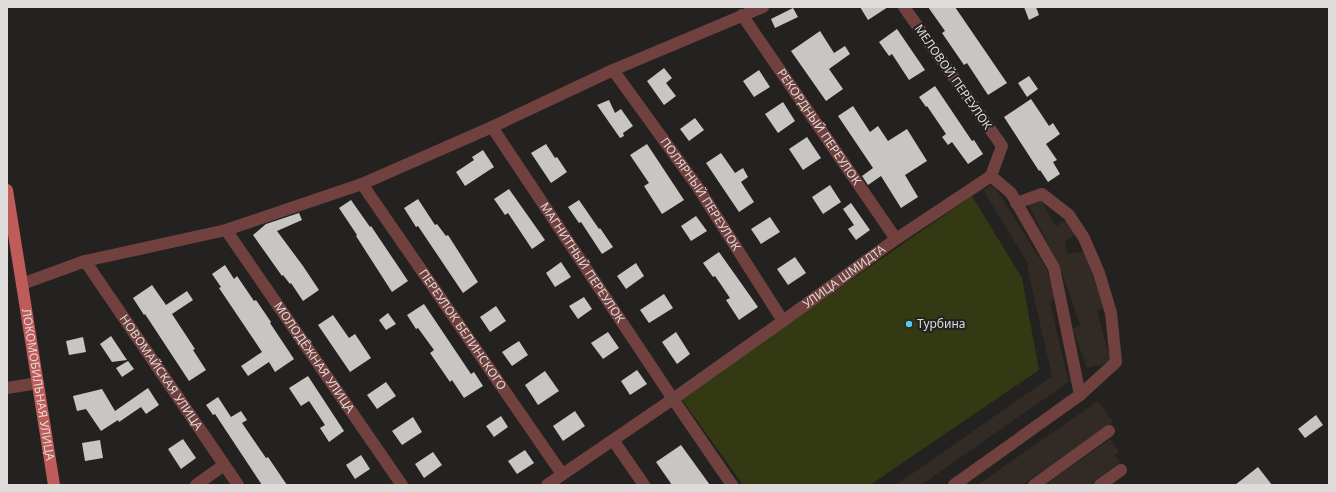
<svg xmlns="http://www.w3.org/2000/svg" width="1336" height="492" viewBox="0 0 1336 492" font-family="'Noto Sans',sans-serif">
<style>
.built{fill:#322a25}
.green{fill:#323913}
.building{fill:#c8c6c3}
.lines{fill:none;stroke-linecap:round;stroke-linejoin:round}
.minor{stroke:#71413f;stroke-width:12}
.major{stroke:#bf5c5a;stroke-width:12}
.poi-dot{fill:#57c9e2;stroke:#242220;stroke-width:1.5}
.labels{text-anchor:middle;stroke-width:4;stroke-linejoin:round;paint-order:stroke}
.street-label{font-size:12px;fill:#dddcda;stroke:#242220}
.poi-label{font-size:12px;fill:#dddcda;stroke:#242220;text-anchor:start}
</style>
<rect width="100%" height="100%" fill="#242220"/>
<!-- built -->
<path class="built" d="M 993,184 L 1047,270 L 1055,298 L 1050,303 L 1068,379 L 1070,381 L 921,485 L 896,485 L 1052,376 L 1027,267 L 1029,265 L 983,190 Z
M 1040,199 L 1056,226 L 1066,220 L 1076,234 L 1065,241 L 1068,254 L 1085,251 L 1104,307 L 1097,311 L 1111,362 L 1087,368 L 1073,329 L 1080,325 L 1061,270 L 1028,204 Z
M 1098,401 L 1113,422 L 1022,485 L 977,485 Z
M 1110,439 L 1119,452 L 1115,455 L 1120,462 L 1089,485 L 1045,485 Z"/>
<!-- green -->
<path class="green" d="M 972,196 L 1022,278 L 1039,370 L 870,485 L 743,485 L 681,398 Z"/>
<!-- building -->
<path class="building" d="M 860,7 L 888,7 L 868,20 Z
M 928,7 L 955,7 L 1007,83 L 988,95 L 967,63 L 964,65 L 942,33 L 945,31 Z
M 1024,7 L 1036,7 L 1039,15 L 1029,20 Z
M 793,8 L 798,17 L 775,28 L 771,19 Z
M 897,29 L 925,70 L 909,80 L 892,54 L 889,56 L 879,42 Z
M 820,31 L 834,53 L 845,46 L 850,54 L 829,69 L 843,89 L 826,101 L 791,51 Z
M 664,68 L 672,78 L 666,83 L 676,96 L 664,105 L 647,81 Z
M 759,70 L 770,87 L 754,97 L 743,81 Z
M 1029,76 L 1038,89 L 1027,97 L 1018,83 Z
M 935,86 L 972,141 L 974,140 L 983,154 L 968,164 L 952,142 L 948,145 L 942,137 L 946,134 L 927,106 L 926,107 L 919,97 Z
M 1031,99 L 1049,126 L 1053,123 L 1060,134 L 1046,144 L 1057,160 L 1053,162 L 1060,174 L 1048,182 L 1040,170 L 1039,171 L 1004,117 Z
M 609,100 L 615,113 L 621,109 L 633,126 L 623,133 L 624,136 L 620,138 L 597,105 Z
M 783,102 L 795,121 L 778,133 L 765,114 Z
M 853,106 L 870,132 L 878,126 L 888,141 L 907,129 L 927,161 L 905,175 L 918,197 L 901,208 L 881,176 L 868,185 L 862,176 L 873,168 L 838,116 Z
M 695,118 L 704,130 L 689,141 L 680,129 Z
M 807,137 L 821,158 L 803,170 L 789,149 Z
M 546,144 L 555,158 L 557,157 L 567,172 L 551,183 L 531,153 Z
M 647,144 L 684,200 L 662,214 L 644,186 L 649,183 L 630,155 Z
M 483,150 L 494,167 L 465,186 L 456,172 L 474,160 L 472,157 Z
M 721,153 L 735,173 L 743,168 L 748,177 L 741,182 L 754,202 L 739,212 L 706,163 Z
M 830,185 L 841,202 L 823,214 L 812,197 Z
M 509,189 L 545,240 L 532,249 L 508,213 L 505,215 L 494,199 Z
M 418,199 L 435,225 L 437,224 L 446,236 L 448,235 L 478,282 L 463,293 L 418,226 L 416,227 L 404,208 Z
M 351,200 L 370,227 L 371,226 L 408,281 L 392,292 L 356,236 L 357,235 L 339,208 Z
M 579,200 L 599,229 L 600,228 L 613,247 L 602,254 L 581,222 L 579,223 L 568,207 Z
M 851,203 L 870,230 L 856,240 L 848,229 L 854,225 L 843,209 Z
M 299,213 L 302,220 L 277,231 L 303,266 L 319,290 L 303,301 L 291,283 L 290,284 L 283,275 L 282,276 L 253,235 L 266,224 Z
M 696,216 L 707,231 L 691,241 L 681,226 Z
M 770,217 L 780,232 L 761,244 L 751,229 Z
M 719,252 L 758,307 L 739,320 L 726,300 L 730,298 L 715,276 L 713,277 L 703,263 Z
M 795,257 L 806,273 L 788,285 L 777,269 Z
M 561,262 L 571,277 L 555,287 L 546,273 Z
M 636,263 L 644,276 L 626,289 L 617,276 Z
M 225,265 L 234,279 L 237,276 L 254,301 L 256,300 L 271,322 L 270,323 L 294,359 L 275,372 L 269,362 L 248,376 L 241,366 L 262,352 L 219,288 L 221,287 L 212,274 Z
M 152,285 L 166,305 L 187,291 L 193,300 L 172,314 L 195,349 L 193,350 L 206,370 L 189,381 L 145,314 L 144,315 L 133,298 Z
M 664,294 L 673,308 L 649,323 L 640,310 Z
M 584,297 L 592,309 L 578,319 L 569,306 Z
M 424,304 L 471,374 L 474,372 L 483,386 L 464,398 L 452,380 L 450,382 L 430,353 L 434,350 L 418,328 L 416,329 L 407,315 Z
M 496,306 L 506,321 L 490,332 L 480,317 Z
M 388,313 L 396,324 L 386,330 L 379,320 Z
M 333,315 L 349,338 L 355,334 L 371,358 L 350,372 L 318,325 Z
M 608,332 L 619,348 L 603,359 L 591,343 Z
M 676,332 L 690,354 L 677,364 L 662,342 Z
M 111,336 L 127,360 L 112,362 L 100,344 Z
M 83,337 L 86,352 L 69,355 L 66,341 Z
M 519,341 L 528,355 L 512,366 L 502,352 Z
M 128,361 L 134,369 L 122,377 L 116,368 Z
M 637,370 L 647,384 L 630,395 L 621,381 Z
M 545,371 L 559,391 L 538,405 L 525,385 Z
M 308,376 L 344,431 L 329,442 L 320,428 L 325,425 L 309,401 L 301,406 L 289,388 Z
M 386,382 L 396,396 L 377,409 L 367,395 Z
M 148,388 L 159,405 L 146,414 L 141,407 L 119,422 L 118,420 L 101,431 L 86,409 L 77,411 L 73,396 L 102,389 L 115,411 Z
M 218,397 L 231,417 L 241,411 L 247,420 L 242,423 L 266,458 L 268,457 L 287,485 L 262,485 L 215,414 L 213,415 L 206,405 Z
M 575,411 L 585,426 L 563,441 L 553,426 Z
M 1316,415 L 1323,425 L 1305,438 L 1298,429 Z
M 501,416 L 508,427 L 494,437 L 486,426 Z
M 413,417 L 422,432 L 402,445 L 392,431 Z
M 183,439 L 196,458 L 181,469 L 168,449 Z
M 100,440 L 103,458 L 85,461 L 82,443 Z
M 681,445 L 710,485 L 672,485 L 656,462 Z
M 525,450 L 534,463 L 517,474 L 508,461 Z
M 433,452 L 442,465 L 424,478 L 415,464 Z
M 361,455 L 370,469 L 355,479 L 346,465 Z
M 1258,467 L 1272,485 L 1235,485 Z"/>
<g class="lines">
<!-- minor -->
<g class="minor">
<path id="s1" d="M 742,15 L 896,239"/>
<path id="s2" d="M 613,70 L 697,186 L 783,321"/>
<path id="s3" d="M 492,127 L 673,399 L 732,485"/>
<path id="s4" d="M 362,184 L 562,474"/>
<path d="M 1016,203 L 1042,194 L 1069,215 L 1084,238 L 1099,273 L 1111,313 L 1116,362 L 1080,395"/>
<path id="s5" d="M 226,230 L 402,485"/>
<path id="s6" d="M 85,261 L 238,485"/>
<path d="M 22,284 L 85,261 L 226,230 L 362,184 L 492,127 L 613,70 L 763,7"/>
<path d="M 7,388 L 38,383"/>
<path d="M 613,440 L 644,485"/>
<path d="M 196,485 L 224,465"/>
<path id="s7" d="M 547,485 L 673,399 L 783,321 L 896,239 L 991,176 L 1002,146 L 904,7"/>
<path d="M 954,485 L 1080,395 L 1054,268 L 1011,193 L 991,176"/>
<path d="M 1034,485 L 1109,431"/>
<path d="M 1100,485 L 1121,470"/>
</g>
<!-- major -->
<path class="major" id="s8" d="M 7,190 L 54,485"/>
</g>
<!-- markers -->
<circle class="poi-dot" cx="909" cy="324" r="4"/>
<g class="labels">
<!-- street labels -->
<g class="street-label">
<text transform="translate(953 77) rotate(55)" y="4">МЕЛОВОЙ ПЕРЕУЛОК</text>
<text dy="4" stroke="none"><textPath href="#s1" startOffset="136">РЕКОРДНЫЙ ПЕРЕУЛОК</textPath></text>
<text dy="4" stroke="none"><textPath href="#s2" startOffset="152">ПОЛЯРНЫЙ ПЕРЕУЛОК</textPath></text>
<text dy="4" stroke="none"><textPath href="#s3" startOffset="163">МАГНИТНЫЙ ПЕРЕУЛОК</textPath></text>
<text dy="4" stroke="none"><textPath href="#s7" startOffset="363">УЛИЦА ШМИДТА</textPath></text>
<text dy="4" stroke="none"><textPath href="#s4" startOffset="177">ПЕРЕУЛОК БЕЛИНСКОГО</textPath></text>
<text dy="4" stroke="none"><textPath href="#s5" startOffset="155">МОЛОДЁЖНАЯ УЛИЦА</textPath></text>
<text dy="4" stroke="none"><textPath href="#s6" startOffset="135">НОВОМАЙСКАЯ УЛИЦА</textPath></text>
<text dy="4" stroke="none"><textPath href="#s8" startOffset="197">ЛОКОМОБИЛЬНАЯ УЛИЦА</textPath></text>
</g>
<!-- poi labels -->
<g class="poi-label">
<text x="917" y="328">Турбина</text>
</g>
</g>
<!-- border -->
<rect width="1336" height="492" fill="none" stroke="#dddcda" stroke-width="16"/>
</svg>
